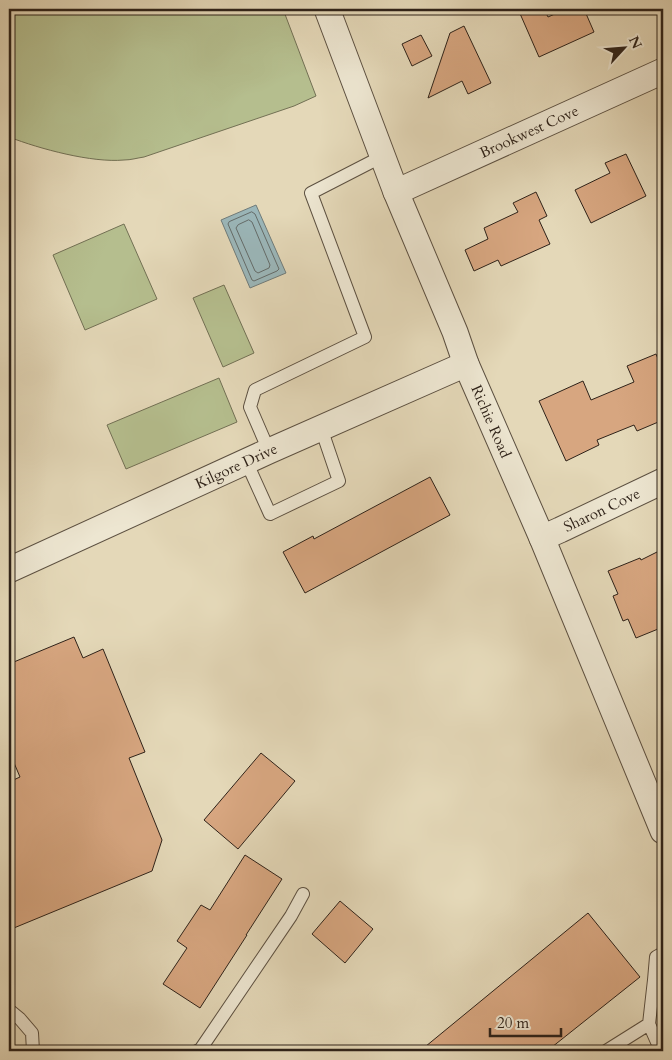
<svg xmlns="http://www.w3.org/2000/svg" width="672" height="1060" viewBox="0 0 672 1060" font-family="Cardo,serif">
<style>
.green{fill:#b5be8e;stroke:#727054}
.water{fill:#9bb7ba;stroke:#6f7b7a}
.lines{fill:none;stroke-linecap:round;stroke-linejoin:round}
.shore{stroke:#646c6a;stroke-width:1}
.building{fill:#d7a680;stroke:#2e2219}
.service-casing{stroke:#5c5041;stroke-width:14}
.minor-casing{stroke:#5c5041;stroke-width:27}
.service{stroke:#ede6d1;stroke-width:12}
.minor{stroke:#ede6d1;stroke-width:25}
.labels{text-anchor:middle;stroke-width:4;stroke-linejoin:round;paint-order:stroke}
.street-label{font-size:15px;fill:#2e2219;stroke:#ede6d1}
</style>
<rect width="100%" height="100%" fill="#e4d8b8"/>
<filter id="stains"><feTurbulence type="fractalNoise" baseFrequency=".004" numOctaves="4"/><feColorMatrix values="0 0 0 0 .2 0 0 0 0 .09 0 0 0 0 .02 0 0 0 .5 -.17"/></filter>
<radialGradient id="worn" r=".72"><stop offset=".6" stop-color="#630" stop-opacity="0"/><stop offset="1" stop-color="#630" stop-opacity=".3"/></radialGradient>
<!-- green -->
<path class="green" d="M 9,9 L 283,9 L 316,96 L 294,106 L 144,157 C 137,158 131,160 124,160 C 92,163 40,149 9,137 Z
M 124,224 L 157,299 L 85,330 L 53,255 Z
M 224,285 L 254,353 L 223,367 L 193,298 Z
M 219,378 L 237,422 L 126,469 L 107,425 Z"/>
<!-- water -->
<path class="water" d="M 256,205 L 286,273 L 250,288 L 221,220 Z"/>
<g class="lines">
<!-- shore -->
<path class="shore" d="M 252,212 L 255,214 L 279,269 L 277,271 L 254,281 L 252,280 L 228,224 L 229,222 Z
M 249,220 L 252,222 L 270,265 L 269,268 L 258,273 L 255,271 L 236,228 L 238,225 Z"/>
</g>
<!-- building -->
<path class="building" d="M 518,9 L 544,9 L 548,17 L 566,9 L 584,9 L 594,32 L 539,57 Z
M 464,26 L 491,83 L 468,94 L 462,81 L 428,98 L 450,33 Z
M 421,35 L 432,56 L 412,66 L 402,44 Z
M 626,154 L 646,196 L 591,223 L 575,190 L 610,173 L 605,163 Z
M 536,192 L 547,216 L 539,220 L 550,244 L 501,266 L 498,260 L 474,271 L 465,250 L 488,239 L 484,228 L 518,212 L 513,203 Z
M 656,354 L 663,371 L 663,420 L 637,431 L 634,425 L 597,440 L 599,445 L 566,461 L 539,401 L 583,381 L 591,400 L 634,382 L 627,366 Z
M 430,477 L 450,515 L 305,593 L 283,552 L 313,536 L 314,539 Z
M 663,549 L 663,627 L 636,638 L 628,619 L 623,621 L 613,596 L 618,594 L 608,571 L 640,558 L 641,560 Z
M 74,637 L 83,658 L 103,649 L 145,752 L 129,758 L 162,840 L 152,871 L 9,930 L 9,782 L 20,777 L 9,751 L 9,664 Z
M 261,753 L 295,781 L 238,849 L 204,820 Z
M 245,855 L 282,879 L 246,935 L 247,935 L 200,1008 L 163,984 L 187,948 L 177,941 L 201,905 L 210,910 Z
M 340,901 L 373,929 L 345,963 L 312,934 Z
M 588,913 L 640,977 L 547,1051 L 420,1051 Z"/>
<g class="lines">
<defs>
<path id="service" d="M 269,451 L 250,407 L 255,390 L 365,337 L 311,193 L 383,156
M 246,461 L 270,514 L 339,481 L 321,428
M 9,1010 L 20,1019 L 32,1033 L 33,1051
M 197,1051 L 200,1050 L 291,916 L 303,894
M 606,1051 L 649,1024
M 661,1051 L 649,1024 L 654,980 L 656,957 L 663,953"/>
<g id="minor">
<path id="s1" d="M 327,9 L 396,192 L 455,332 L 466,364 L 542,538 L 663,831"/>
<path id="s2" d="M 396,192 L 663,71"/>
<path id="s3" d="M 542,538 L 560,530 L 663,481"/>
<path id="s4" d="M 9,570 L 269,451 L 466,364"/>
</g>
</defs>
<!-- service casing -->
<use href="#service" class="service-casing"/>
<!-- minor casing -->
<use href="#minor" class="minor-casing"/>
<!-- service -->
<use href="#service" class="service"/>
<!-- minor -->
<use href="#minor" class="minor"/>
</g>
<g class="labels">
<!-- street labels -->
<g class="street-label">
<text dy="5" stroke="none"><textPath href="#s2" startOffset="146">Brookwest Cove</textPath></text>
<text dy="5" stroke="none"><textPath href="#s1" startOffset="444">Richie Road</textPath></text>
<text dy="5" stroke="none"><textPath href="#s4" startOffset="250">Kilgore Drive</textPath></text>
<text dy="5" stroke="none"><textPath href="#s3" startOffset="66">Sharon Cove</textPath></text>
</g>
</g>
<!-- margin -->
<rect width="672" height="1060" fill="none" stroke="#e4d8b8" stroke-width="30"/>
<rect x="10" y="10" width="652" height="1040" fill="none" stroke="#2e2219" stroke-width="2.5"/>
<rect x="15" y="15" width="642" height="1030" fill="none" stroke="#2e2219"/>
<!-- north arrow -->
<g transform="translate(624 48) rotate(64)" stroke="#ede6d1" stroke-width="4" paint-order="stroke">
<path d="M0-4L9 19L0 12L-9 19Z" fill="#2e2219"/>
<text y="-8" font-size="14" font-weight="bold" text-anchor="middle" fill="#2e2219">N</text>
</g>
<!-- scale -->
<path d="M490 1028v8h71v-8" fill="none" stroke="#2e2219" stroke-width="2.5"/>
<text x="497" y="1028" font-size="15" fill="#2e2219" stroke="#ede6d1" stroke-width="4" paint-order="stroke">20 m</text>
<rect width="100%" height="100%" filter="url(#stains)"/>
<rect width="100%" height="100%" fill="url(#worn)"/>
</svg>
